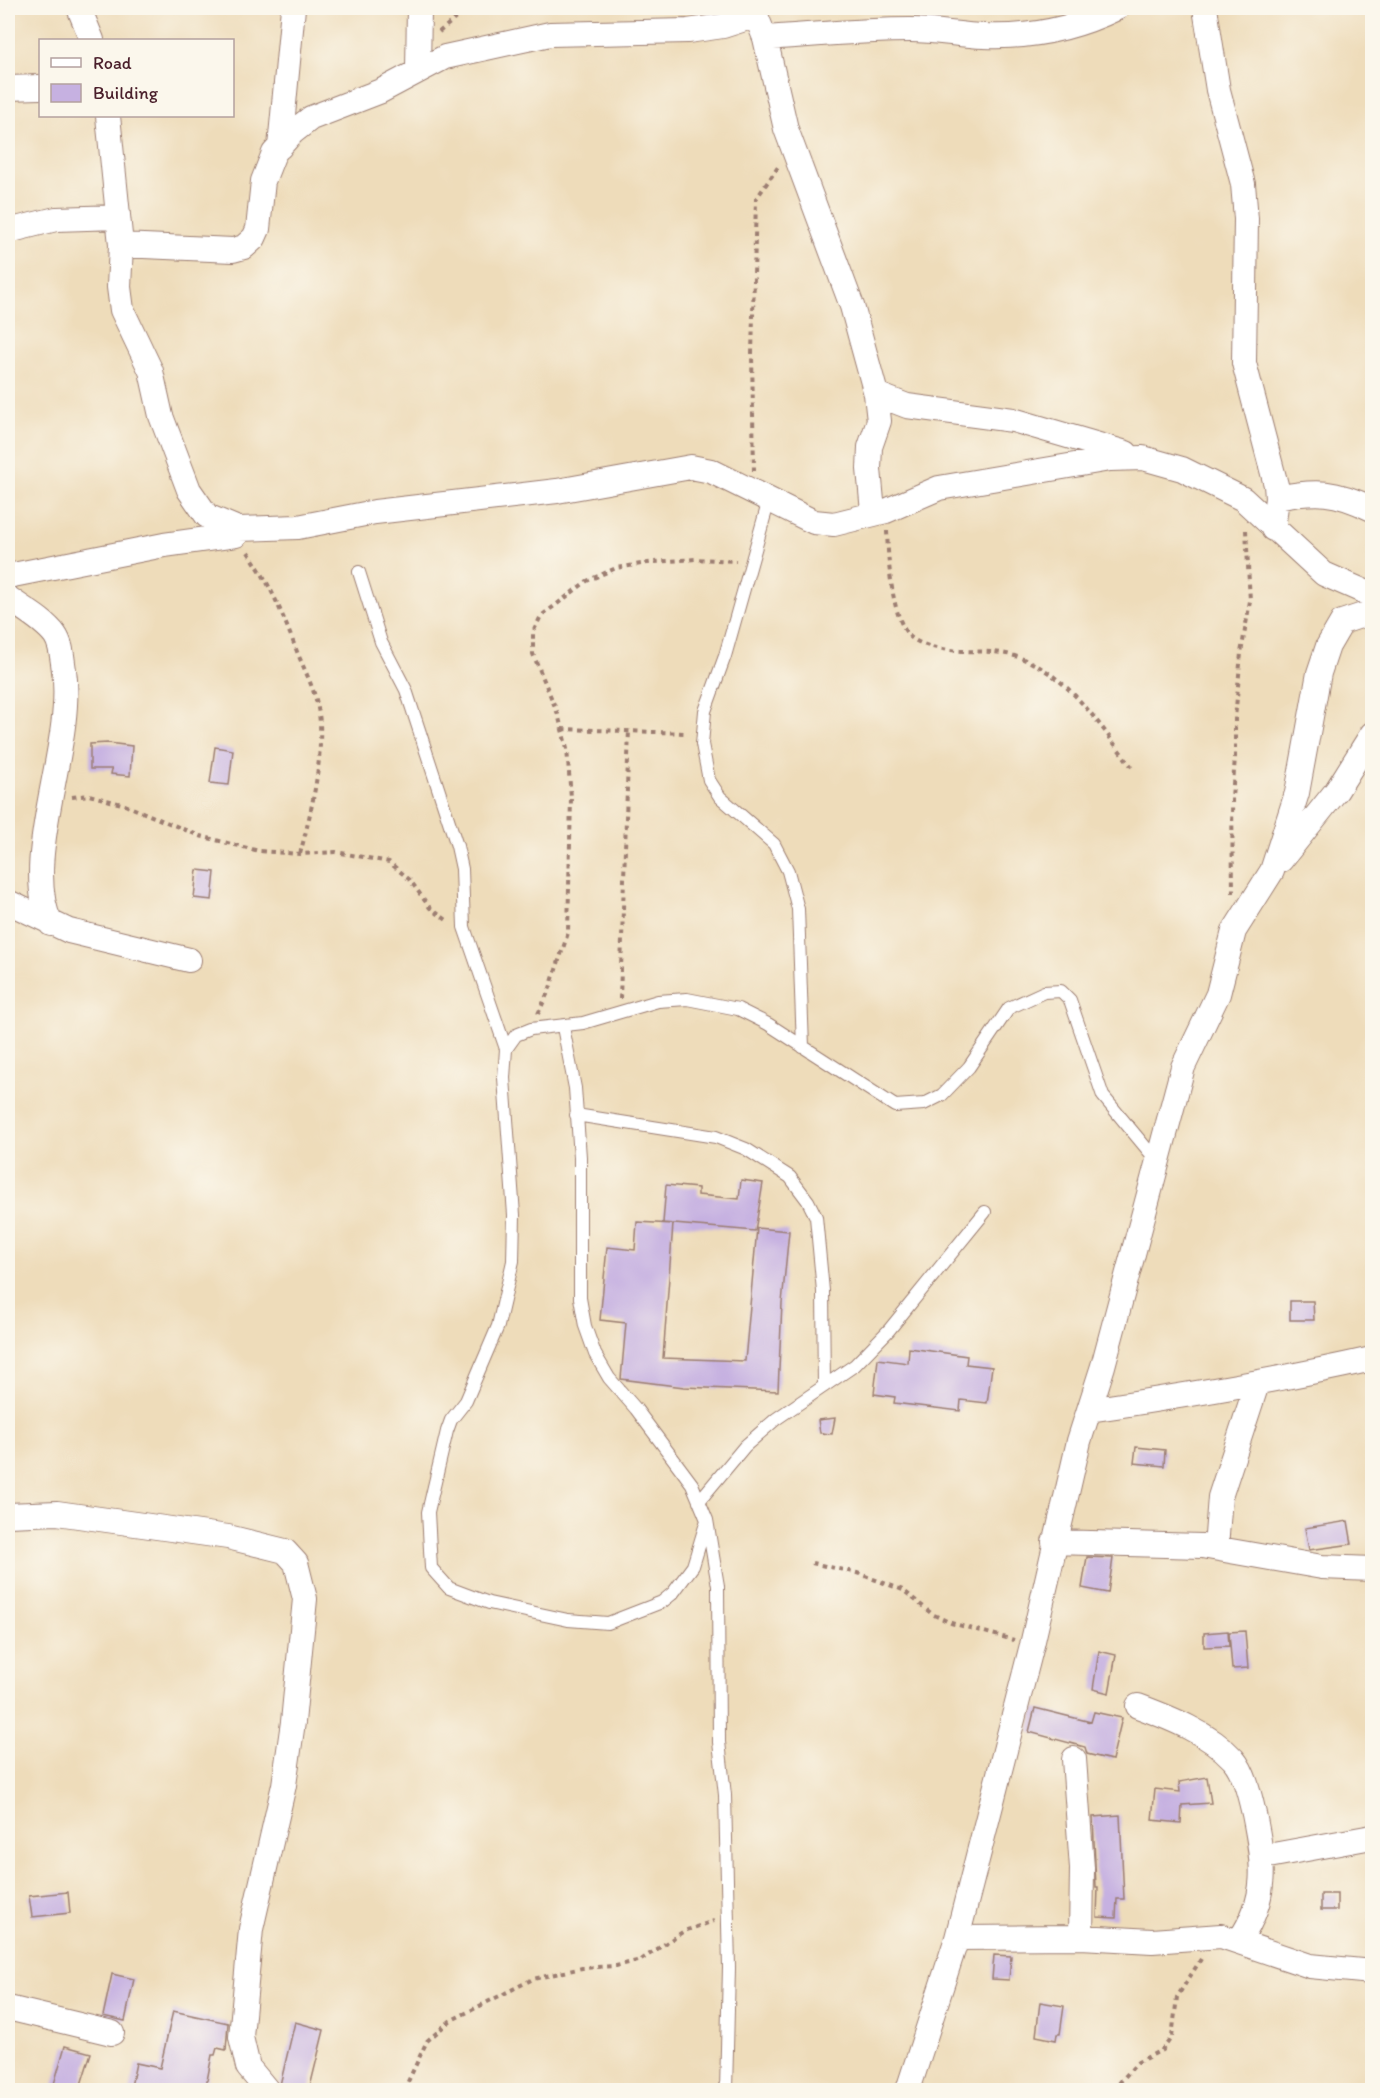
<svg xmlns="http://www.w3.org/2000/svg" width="1380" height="2098" viewBox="0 0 1380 2098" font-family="Itim,sans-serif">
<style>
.building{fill:#c6b1e1}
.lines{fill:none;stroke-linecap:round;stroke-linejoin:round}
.service-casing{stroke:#9c7e72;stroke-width:14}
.minor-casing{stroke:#9c7e72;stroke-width:26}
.path{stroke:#9c7e72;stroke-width:4;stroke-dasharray:4.5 4.5;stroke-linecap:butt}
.service{stroke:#fff;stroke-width:12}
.minor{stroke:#fff;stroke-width:24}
</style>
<rect width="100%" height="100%" fill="#fbf7ec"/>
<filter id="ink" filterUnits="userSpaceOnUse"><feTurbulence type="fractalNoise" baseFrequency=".0167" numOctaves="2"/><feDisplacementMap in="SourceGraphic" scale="12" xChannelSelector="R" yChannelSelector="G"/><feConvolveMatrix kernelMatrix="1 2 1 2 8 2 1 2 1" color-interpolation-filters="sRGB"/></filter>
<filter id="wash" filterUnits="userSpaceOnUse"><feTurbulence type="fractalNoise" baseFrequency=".008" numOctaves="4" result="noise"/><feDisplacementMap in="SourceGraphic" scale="24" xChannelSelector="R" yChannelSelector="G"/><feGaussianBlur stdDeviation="1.35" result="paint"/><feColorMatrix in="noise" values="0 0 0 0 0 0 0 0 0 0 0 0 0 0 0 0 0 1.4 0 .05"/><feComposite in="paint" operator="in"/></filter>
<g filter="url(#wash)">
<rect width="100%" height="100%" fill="#eedcba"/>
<g id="blocks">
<!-- building -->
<path class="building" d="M 108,743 L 132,746 L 130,776 L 111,774 L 112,769 L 90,769 L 90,744 Z
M 215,747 L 233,750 L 229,785 L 210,783 Z
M 197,870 L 215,872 L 212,900 L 194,898 Z
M 741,1180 L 763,1183 L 755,1231 L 663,1223 L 666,1185 L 698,1188 L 698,1195 L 739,1199 Z
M 637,1222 L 673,1224 L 663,1358 L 745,1361 L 757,1228 L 789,1231 L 782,1303 L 778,1391 L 684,1387 L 621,1379 L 626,1323 L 600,1320 L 607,1247 L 635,1250 Z
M 1290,1301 L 1313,1301 L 1314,1320 L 1290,1320 Z
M 909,1348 L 967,1356 L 966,1364 L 992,1367 L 987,1403 L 961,1400 L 960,1411 L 894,1403 L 895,1397 L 874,1394 L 878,1359 L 908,1363 Z
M 835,1418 L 832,1434 L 820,1433 L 818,1420 Z
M 1136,1447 L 1165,1450 L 1164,1466 L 1134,1463 Z
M 1348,1521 L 1352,1544 L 1309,1550 L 1305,1528 Z
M 1087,1557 L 1113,1558 L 1108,1593 L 1082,1588 Z
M 1228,1631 L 1229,1646 L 1204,1647 L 1204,1633 Z
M 1245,1631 L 1248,1668 L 1232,1669 L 1229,1632 Z
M 1099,1651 L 1116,1655 L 1109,1693 L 1093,1689 Z
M 1035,1708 L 1091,1722 L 1094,1712 L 1122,1718 L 1112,1760 L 1087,1754 L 1085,1747 L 1029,1732 Z
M 1207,1777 L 1211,1803 L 1182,1805 L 1181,1823 L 1152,1820 L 1155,1789 L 1180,1792 L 1179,1782 Z
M 1120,1815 L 1124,1899 L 1117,1899 L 1116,1918 L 1097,1917 L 1098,1887 L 1096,1887 L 1093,1817 Z
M 68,1892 L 70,1913 L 32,1917 L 29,1896 Z
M 1321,1894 L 1337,1894 L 1337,1910 L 1321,1910 Z
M 994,1955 L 1011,1956 L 1009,1980 L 992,1979 Z
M 112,1974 L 134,1979 L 125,2021 L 103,2016 Z
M 1040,2002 L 1064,2006 L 1060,2034 L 1057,2034 L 1056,2040 L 1036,2036 Z
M 173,2011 L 228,2023 L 226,2050 L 217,2048 L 215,2055 L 212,2055 L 205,2091 L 130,2091 L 136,2063 L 160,2068 Z
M 295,2022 L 324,2030 L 309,2091 L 296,2091 L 280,2085 Z
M 65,2046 L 91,2053 L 79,2091 L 52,2091 Z"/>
</g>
</g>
<g filter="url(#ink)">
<use href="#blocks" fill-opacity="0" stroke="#9c7e72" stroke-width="1.5"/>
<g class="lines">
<defs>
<path id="service" d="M 769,500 L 725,656 L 705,711 L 702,744 L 709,780 L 720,797 L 774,844 L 788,871 L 798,909 L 803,1047
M 359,572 L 381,642 L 406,690 L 457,846 L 462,869 L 464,927 L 506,1049
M 563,1027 L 575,1088 L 580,1157 L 580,1298 L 585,1326 L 595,1354 L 609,1378 L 636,1409 L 692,1484 L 707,1520 L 718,1586 L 719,1742 L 725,1795 L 729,1968 L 726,2090
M 576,1115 L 716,1137 L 746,1149 L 790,1177 L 808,1201 L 816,1217 L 823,1291 L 824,1386
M 700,1500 L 745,1446 L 776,1419 L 855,1365 L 889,1330 L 985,1212
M 707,1520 L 693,1566 L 673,1593 L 662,1602 L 631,1614 L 608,1623 L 568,1620 L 489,1603 L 449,1588 L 431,1568 L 428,1512 L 447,1431 L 451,1420 L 466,1401 L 498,1326 L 513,1261 L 514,1215 L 504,1078 L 506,1049 L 516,1035 L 531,1029 L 583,1023 L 658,1001 L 687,999 L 738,1009 L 768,1024 L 895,1106 L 924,1104 L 942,1095 L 969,1067 L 1009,1008 L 1044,992 L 1061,991 L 1070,1000 L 1103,1096 L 1157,1161"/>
<path id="minor" d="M 79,8 L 92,40
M 753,8 L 765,38 L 786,129 L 852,306 L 876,394 L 879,421 L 870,447 L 869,469 L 873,512
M 1205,8 L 1218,90 L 1243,184 L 1246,219 L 1244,363 L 1276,485 L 1277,498 L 1273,529
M 765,38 C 814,35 862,30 911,30 C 936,30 959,35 984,36 C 1030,38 1076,28 1117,8
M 418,70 L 419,8
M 8,88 L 40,87
M 108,116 L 121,245 L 119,287 L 122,310 L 151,371 L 161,416 L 189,490 L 207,516 L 238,529
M 280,147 L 293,8
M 8,231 L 56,219 L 117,217
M 121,245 L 233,250 L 244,247 L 254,238 L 258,229 L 263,181 L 274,153 L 293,132 L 311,118 L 381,91 L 445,57 L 550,34 L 688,31 L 723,26 L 754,16
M 876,394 L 907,406 L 1013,420 L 1126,453
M 1277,498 C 1316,490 1336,491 1372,509
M 8,576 L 164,545 L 236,535 L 238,529 L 298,527 L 375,512 L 557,491 L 691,467 L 711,471 L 814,522 L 834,524 L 886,511 L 939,488 L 1110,459 L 1143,458 L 1182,469 L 1243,499 L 1324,574 L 1372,595
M 8,598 C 23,609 44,620 55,635 C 62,645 62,658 64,670 C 75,746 19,861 51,924
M 1281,860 L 1337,790 L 1372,734
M 8,902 L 69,931 L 189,960
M 1089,1410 C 1184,1396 1279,1380 1372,1359
M 8,1515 L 57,1513 L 228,1537 L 285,1551 L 296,1563 L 305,1599 L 293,1722 L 284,1785 L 251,1929 L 241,2037 L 248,2067 L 267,2090
M 1054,1542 L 1202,1546 L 1322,1567 L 1372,1569
M 1216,1548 L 1220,1497 L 1255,1390
M 1138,1706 C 1170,1718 1209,1733 1233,1759 C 1245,1773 1250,1797 1254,1814 C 1264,1863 1269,1897 1239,1941
M 1074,1759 L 1082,1868 L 1081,1937
M 1263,1857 L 1372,1837
M 957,1938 L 1081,1937 L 1152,1941 L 1221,1936 L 1310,1966 L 1372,1972
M 8,2008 L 112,2033
M 908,2090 L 957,1938 L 1032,1645 L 1079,1441 L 1103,1366 L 1183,1067 L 1218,994 L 1234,931 L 1272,871 L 1297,793 L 1319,673 L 1328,646 L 1342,622 L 1372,612"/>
</defs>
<!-- service casing -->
<use href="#service" class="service-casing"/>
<!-- minor casing -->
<use href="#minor" class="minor-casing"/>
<!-- path -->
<path class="path" d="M 439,32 L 468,8
M 754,471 L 752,354 L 756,199 L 778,167
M 887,531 C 888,556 891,624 913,639 C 927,648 946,650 962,651 C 988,652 1003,650 1028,661 C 1074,682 1102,729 1132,767
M 248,552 C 273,588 282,614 298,654 C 308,678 318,696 320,723 C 322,766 311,813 300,854
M 562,729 L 687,733
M 72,797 L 89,795 L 125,805 L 200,836 L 259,851 L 300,854 L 336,852 L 389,862 L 410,880 L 430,908 L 448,921
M 1233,893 L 1232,798 L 1235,757 L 1235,719 L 1241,653 L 1250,601 L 1246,530
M 620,999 L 629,729
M 538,1014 L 550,988 L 568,933 L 571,797 L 567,749 L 558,714 L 533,654 L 533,632 L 541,616 L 561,601 L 587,581 L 616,568 L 654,562 L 696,559 L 736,561
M 812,1563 L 857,1573 L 903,1590 L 932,1614 L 951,1623 L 1014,1640
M 404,2090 L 427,2041 L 450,2021 L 533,1979 L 582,1968 L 616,1966 L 641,1960 L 684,1931 L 714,1921
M 1113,2090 L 1138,2062 L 1162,2050 L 1172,2037 L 1177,1997 L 1201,1959"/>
<!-- service -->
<use href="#service" class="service"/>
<!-- minor -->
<use href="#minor" class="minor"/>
</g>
</g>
<!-- margin -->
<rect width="1380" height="2098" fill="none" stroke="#fbf7ec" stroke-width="30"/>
<!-- legend -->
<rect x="39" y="39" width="195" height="78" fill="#fbf7ec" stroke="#b4a19f" stroke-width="1.5"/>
<rect x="51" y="58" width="30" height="9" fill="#ffffff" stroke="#b4a19f" stroke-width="1.5"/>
<text x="93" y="69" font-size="18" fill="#4a1f2b">Road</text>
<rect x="51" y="84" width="30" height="18" fill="#c6b1e1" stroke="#b4a19f" stroke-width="1.5"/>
<text x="93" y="99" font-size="18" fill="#4a1f2b">Building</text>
</svg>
